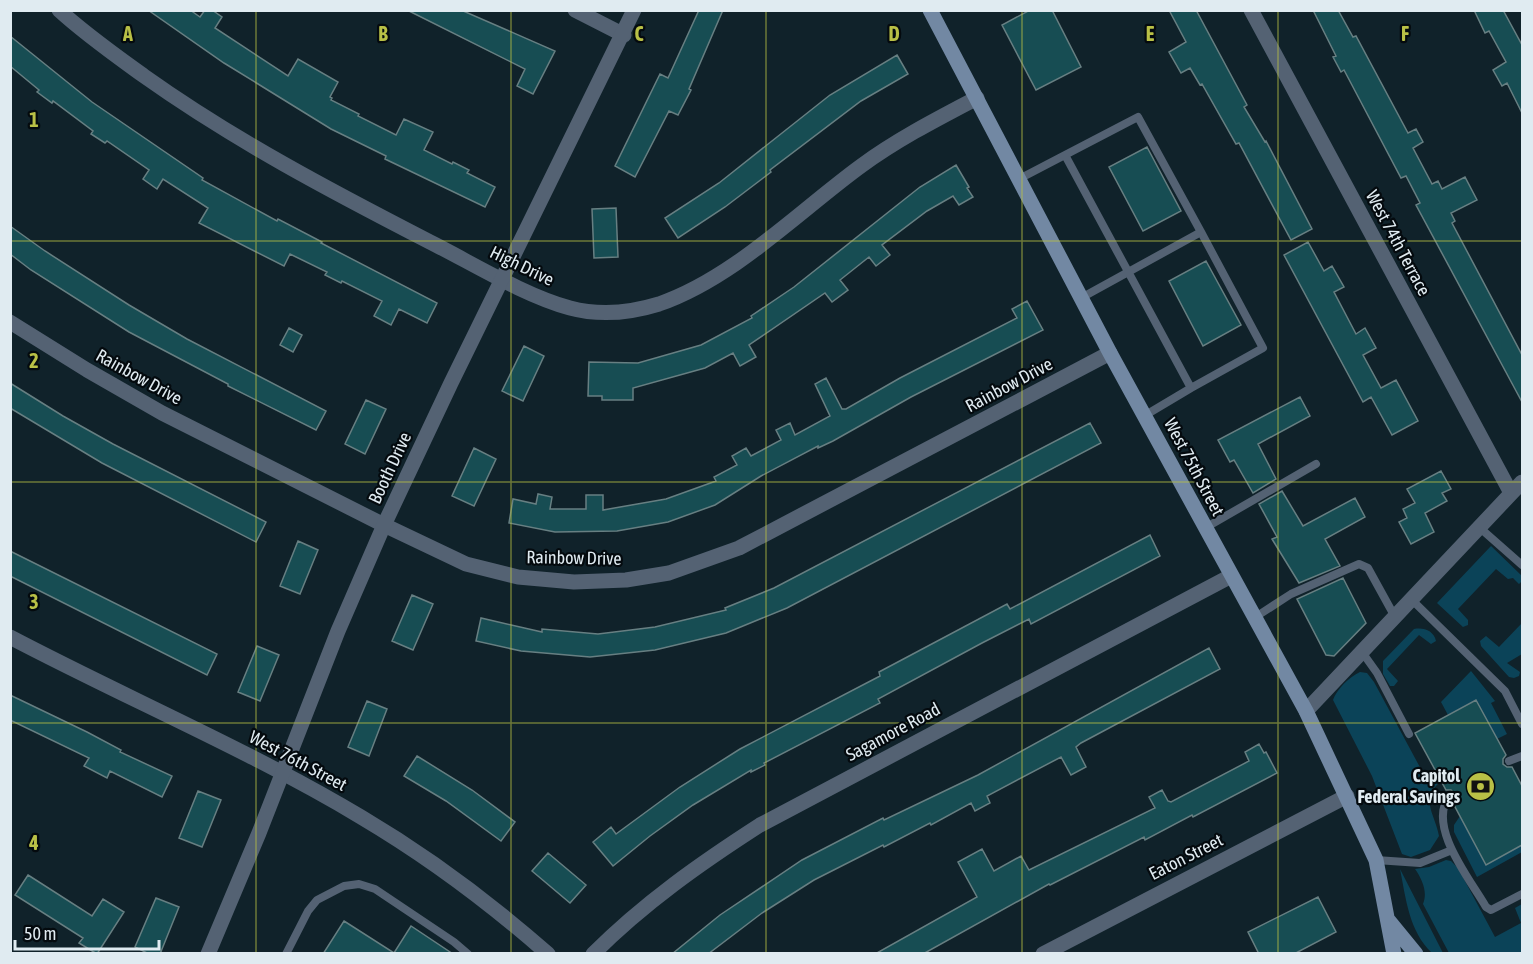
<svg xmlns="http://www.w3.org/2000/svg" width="1533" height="964" viewBox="0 0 1533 964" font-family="'Asap Condensed',sans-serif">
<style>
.green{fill:#0b4358}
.building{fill:#174d53;stroke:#677f82;stroke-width:1.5}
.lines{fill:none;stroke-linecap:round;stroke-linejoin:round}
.service{stroke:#546273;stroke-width:8}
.minor{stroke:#546273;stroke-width:15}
.tertiary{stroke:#546273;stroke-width:15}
.secondary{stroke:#7288a3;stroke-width:15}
.grid{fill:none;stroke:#b9c046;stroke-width:1.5;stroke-opacity:0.55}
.labels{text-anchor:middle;stroke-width:4.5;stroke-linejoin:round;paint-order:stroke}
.street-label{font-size:18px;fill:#e0ebf1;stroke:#040a0e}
.poi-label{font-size:18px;font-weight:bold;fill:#e0ebf1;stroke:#040a0e;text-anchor:end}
.grid-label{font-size:20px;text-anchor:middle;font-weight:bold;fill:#b9c046;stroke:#040a0e;stroke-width:4.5;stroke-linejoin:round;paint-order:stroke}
</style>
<rect width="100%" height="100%" fill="#10222a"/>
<!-- green -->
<path class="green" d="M 1491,546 L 1522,576 L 1522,581 L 1519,584 L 1513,578 L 1508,579 L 1496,569 L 1458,609 L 1468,620 L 1468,625 L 1463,627 L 1437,603 Z
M 1522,623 L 1522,654 L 1507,663 L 1520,672 L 1519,676 L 1514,678 L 1509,677 L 1481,646 L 1480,641 L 1486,636 L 1499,647 Z
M 1414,629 C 1424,627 1434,631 1436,641 L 1431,644 L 1419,635 L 1387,669 L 1398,681 L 1394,686 L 1390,686 L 1383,674 L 1383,661 Z
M 1471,671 L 1495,701 L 1491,703 L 1507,734 L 1497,739 L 1476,700 L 1448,715 L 1441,702 Z
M 1360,672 L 1367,673 L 1374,682 L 1429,784 L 1440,779 L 1441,781 C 1419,800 1435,813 1439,836 L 1430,850 L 1411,857 L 1402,854 L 1372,776 L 1333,700 C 1337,689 1349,677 1360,672 Z
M 1460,816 L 1486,865 L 1522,845 L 1522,852 L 1477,877 L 1454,832 L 1454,825 Z
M 1446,860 L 1451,861 L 1458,868 L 1495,937 L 1521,923 L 1515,908 L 1522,904 L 1522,953 L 1449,953 L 1423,904 C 1428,892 1422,879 1415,869 L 1429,867 Z
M 1400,869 L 1443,953 L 1432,953 C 1409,931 1406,899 1400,869 Z"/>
<!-- building -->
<path class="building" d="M 148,10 L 190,10 L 200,17 L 205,10 L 212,10 L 222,17 L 215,28 L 288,76 L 298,59 L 338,82 L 330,97 L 332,98 L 331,100 L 359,114 L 358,116 L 396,135 L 404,119 L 433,132 L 424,150 L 452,164 L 453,162 L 469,170 L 467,173 L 495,187 L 485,207 L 385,159 L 386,156 L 331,129 L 224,63 Z
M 407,10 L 461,10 L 555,51 L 533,94 L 517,86 L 525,69 Z
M 699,10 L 723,10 L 689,89 L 691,90 L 678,115 L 669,111 L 635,177 L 615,166 L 660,74 L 668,78 Z
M 1030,10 L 1052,10 L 1081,67 L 1036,90 L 1002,25 Z
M 1169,10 L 1196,10 L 1247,105 L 1244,107 L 1265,142 L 1266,141 L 1312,229 L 1291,240 L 1239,143 L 1236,144 L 1202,84 L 1200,85 L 1190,68 L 1181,73 L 1169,52 L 1186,42 Z
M 1313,10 L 1338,10 L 1353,37 L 1356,36 L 1408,133 L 1416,129 L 1423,142 L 1413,148 L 1432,184 L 1438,181 L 1442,189 L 1465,177 L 1477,200 L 1451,213 L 1455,221 L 1452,223 L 1522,355 L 1522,402 L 1416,205 L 1420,203 L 1406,176 L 1401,178 L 1344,70 L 1341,72 L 1333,57 L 1336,56 Z
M 1474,10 L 1503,10 L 1522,45 L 1522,113 L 1507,83 L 1502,86 L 1493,70 L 1506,62 L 1489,31 L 1485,33 Z
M 10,36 L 92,102 L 203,178 L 202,180 L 277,221 L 278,219 L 322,242 L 321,243 L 437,303 L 427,323 L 399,309 L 391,325 L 374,316 L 382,301 L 342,281 L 341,283 L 325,275 L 327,272 L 290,254 L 284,266 L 199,223 L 208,208 L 163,179 L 157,189 L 143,179 L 149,170 L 107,141 L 105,143 L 91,134 L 93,131 L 53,101 L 52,103 L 37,92 L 39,90 L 10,66 Z
M 897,55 L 908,74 L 861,101 L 770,170 L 771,172 L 725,207 L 678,238 L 665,218 L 719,183 L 830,95 Z
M 1147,147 L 1181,211 L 1143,231 L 1109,167 Z
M 956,165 L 969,187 L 967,188 L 973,197 L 959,205 L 953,196 L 927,211 L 882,245 L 890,255 L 876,266 L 869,257 L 840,280 L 848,290 L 832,302 L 825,293 L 749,345 L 756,357 L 740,366 L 733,353 L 705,368 L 633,388 L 633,400 L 602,400 L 602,396 L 588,396 L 589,362 L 638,363 L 701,345 L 752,318 L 751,316 L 794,287 L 920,187 Z
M 616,208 L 618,257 L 594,258 L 592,209 Z
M 10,226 L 45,251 L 129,305 L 187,339 L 326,411 L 316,430 L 228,386 L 228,384 L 129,332 L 31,270 L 10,254 Z
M 1308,242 L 1324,271 L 1332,266 L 1344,287 L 1334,292 L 1356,334 L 1365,328 L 1376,348 L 1363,355 L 1381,388 L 1396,380 L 1418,421 L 1392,435 L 1371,397 L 1363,402 L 1284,255 Z
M 1206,261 L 1241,325 L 1203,346 L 1169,281 Z
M 1027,301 L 1043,330 L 911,397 L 833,441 L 818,448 L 818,446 L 761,476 L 715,505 L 668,522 L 617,531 L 555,532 L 509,523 L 513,499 L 536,504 L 538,494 L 552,497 L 550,509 L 586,509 L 586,495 L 603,495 L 603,510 L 666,499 L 716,481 L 714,477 L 737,465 L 732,456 L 746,448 L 751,456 L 781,440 L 776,430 L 790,423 L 795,435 L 830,416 L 815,384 L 826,378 L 842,409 L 846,409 L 900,378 L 1017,318 L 1012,309 Z
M 289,328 L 302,335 L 293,352 L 280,345 Z
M 524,346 L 544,356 L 523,401 L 502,391 Z
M 10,383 L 63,416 L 113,444 L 266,522 L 256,542 L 102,463 L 10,408 Z
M 1300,397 L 1310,416 L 1258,444 L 1276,479 L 1253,493 L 1234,460 L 1230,462 L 1218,440 Z
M 366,400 L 386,409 L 365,454 L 345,444 Z
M 1090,423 L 1101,443 L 787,608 L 726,633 L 655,650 L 590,657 L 521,651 L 476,641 L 481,618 L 542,632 L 542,629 L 598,634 L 655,627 L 726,610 L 725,608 L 774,588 Z
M 474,448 L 496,459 L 474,506 L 452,496 Z
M 1441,471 L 1451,489 L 1442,493 L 1447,501 L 1425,513 L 1434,532 L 1411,544 L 1399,522 L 1407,518 L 1403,509 L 1415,503 L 1407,489 Z
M 1282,491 L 1303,526 L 1355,498 L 1365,517 L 1325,539 L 1340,566 L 1299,583 L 1272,539 L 1277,537 L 1259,504 Z
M 1150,535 L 1160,556 L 1031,624 L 1029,619 L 982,643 L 878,699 L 880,703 L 764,763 L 765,765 L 751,772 L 751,770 L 693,805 L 650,836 L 613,866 L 593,842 L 611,827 L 616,834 L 680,787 L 740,749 L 880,676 L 879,672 L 1007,604 L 1010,609 Z
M 298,541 L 318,550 L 300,594 L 280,586 Z
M 10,551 L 217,654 L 207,675 L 10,576 Z
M 1343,578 L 1366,623 L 1334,656 L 1326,655 L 1297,599 Z
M 412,595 L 433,604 L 413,650 L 392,641 Z
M 257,646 L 279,655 L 260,701 L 238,692 Z
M 1209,648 L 1220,669 L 1081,743 L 1076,747 L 1086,767 L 1071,775 L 1061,757 L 987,796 L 990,803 L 975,811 L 971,803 L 931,825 L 930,823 L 884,847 L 883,845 L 814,880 L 762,913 L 708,954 L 672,954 L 720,915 L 802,860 L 883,818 L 884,820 L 978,775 Z
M 10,695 L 87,732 L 121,750 L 120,752 L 172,776 L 162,797 L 110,771 L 107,778 L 84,766 L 89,758 L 10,720 Z
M 1476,700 L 1506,755 L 1503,759 L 1503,764 L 1507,767 L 1512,767 L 1522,786 L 1522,845 L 1486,865 L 1453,803 L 1454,793 L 1451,790 L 1446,790 L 1415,733 Z
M 367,701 L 387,709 L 369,756 L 348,747 Z
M 1259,744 L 1264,753 L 1266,752 L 1277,773 L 1193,817 L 1192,815 L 1145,840 L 1144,837 L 1050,885 L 1049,884 L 923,954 L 875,954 L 977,897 L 958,862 L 982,849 L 994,871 L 1021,856 L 1029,870 L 1155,808 L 1149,797 L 1162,790 L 1168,801 L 1171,802 L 1249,761 L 1245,752 Z
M 417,756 L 472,790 L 515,822 L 501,841 L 446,801 L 404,776 Z
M 198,791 L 221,800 L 202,847 L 179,838 Z
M 548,853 L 586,885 L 570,903 L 532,871 Z
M 28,875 L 92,916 L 103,899 L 124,912 L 97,954 L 79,943 L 83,938 L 15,895 Z
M 1318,897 L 1336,932 L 1294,954 L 1259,954 L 1248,932 Z
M 156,898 L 179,907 L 160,954 L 149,954 L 135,947 Z
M 344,921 L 394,953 L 411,926 L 453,954 L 323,954 Z"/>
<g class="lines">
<!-- service -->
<path class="service" d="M 1065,155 L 1138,117 L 1201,232
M 1019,179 L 1065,155 L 1191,388 L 1144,416
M 1081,298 L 1201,232 L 1263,348 L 1191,388
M 1205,528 L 1316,464
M 1480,528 L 1522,565
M 1412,600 L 1505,691 L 1522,724
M 1254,618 L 1291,594 L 1359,564 L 1368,568 L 1395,617
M 1362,652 L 1377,673 L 1409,734
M 1509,761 L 1522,756
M 1449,796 C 1427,827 1470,879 1486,907 L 1491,910 L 1522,894
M 1376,860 L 1420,863 L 1452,850
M 286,954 L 308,911 L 317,900 L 344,886 L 359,884 L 375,889 L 454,942 L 468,954"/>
<!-- minor -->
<path class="minor" d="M 59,10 C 85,34 115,55 144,76 C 234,140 331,191 430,242 C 472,263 525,296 570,308 C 600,316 630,313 659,304 C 734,278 798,212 861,166 C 898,139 937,119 977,98
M 575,10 L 624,35
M 1251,10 L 1511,493
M 10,322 L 87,370 L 162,413 L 384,525 L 466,564 L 518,577 L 574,582 L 626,580 L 669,573 L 739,548 L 1110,353
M 10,637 C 126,698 249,750 361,817 C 427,856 490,903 548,954
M 1306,711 L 1522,482
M 593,954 C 644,903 701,863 760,825 L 1231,576
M 1043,954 L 1347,796"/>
<!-- tertiary -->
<path class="tertiary" d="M 208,954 L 259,833 L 338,631 L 384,525 L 451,383 L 634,10"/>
<!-- secondary -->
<path class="secondary" d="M 930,10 L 1110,353 L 1306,711 L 1376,860 L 1394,954
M 1389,921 L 1416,954"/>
</g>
<!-- grid -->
<path class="grid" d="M 256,10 L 256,954M 511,10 L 511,954M 766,10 L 766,954M 1022,10 L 1022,954M 1278,10 L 1278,954M 10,241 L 1522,241M 10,482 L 1522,482M 10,723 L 1522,723"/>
<!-- icons -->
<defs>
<symbol id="bank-disc" viewBox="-11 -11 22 22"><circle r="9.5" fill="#b9c046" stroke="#040a0e"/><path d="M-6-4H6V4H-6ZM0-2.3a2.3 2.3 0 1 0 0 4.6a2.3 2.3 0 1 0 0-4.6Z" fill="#111"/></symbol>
</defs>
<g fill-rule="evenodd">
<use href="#bank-disc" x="1464" y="770" width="33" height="33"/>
</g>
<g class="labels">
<!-- street labels -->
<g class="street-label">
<text transform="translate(1398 243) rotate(62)" y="6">West 74th Terrace</text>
<text transform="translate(522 266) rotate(26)" y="6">High Drive</text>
<text transform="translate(139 377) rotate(29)" y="6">Rainbow Drive</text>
<text transform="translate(1009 385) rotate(-28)" y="6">Rainbow Drive</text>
<text transform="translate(1194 467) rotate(62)" y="6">West 75th Street</text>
<text transform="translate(390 468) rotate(-65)" y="6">Booth Drive</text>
<text transform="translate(574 558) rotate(1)" y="6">Rainbow Drive</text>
<text transform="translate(893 732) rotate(-28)" y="6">Sagamore Road</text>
<text transform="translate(298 761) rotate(28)" y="6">West 76th Street</text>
<text transform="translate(1186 857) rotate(-27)" y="6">Eaton Street</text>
</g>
<!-- poi labels -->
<g class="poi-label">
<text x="1460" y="782">Capitol<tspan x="1460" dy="21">Federal Savings</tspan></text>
</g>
</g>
<g class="grid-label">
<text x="128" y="41">A</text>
<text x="383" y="41">B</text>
<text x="639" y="41">C</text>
<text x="894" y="41">D</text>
<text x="1150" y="41">E</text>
<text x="1405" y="41">F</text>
<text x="34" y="127">1</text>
<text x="34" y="368">2</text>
<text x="34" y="609">3</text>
<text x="34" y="850">4</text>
</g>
<!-- border -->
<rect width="1533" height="964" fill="none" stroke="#e0ebf1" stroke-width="24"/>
<!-- scale -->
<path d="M15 940v9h144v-9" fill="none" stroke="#e0ebf1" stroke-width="3"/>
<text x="24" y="940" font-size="18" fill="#e0ebf1" stroke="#040a0e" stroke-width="4.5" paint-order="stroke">50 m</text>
</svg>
